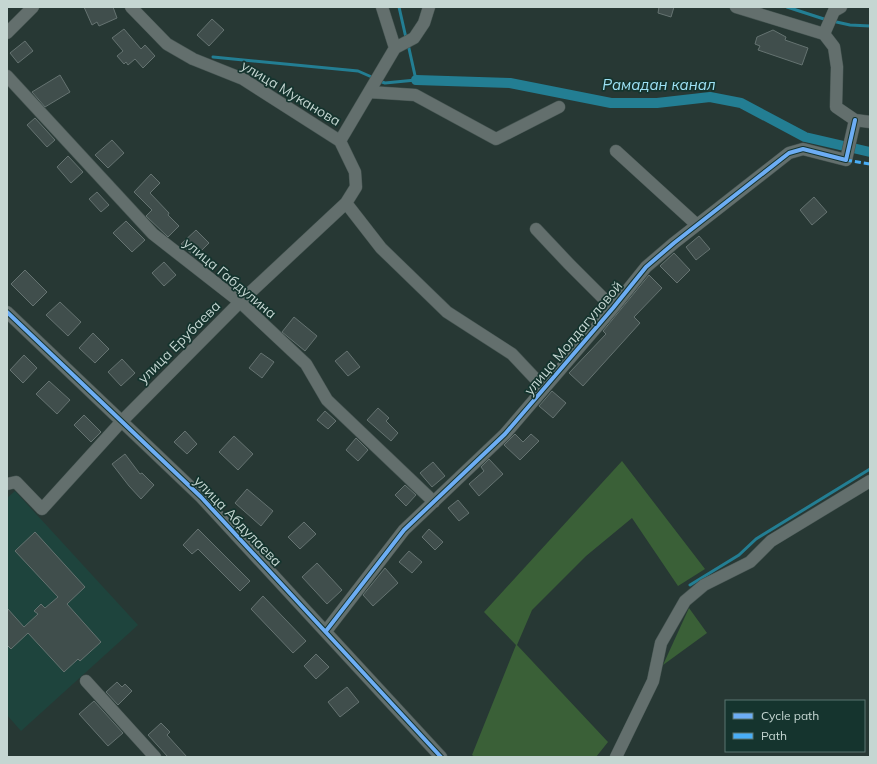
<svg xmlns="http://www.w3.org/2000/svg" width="877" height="764" viewBox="0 0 877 764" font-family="Mulish,sans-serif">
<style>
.built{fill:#1e443d}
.green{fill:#3a6037}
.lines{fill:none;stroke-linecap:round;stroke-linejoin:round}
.stream{stroke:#237e93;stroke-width:3}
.canal{stroke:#237e93;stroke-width:10}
.building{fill:#404e4c;stroke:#657371}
.minor-casing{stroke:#465552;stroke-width:13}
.minor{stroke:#636f6d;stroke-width:12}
.quiet{stroke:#49aef6;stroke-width:3;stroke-dasharray:6 3;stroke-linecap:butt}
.cycleway-casing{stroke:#15342e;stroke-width:6}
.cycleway{stroke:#6dadf4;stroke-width:4}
.labels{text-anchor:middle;stroke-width:3.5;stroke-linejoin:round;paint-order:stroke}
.street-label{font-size:14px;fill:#c5d6d2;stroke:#15342e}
.water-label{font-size:15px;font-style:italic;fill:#9de1f5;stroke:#15342e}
</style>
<rect width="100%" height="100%" fill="#273834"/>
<!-- built -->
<path class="built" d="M 15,491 L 138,625 L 21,731 L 7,715 L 7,498 Z"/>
<!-- green -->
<path class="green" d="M 622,461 L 705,569 L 678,586 L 632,518 L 586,556 L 532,610 L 517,645 L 608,742 L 596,757 L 475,757 L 472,755 L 516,645 L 484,612 Z
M 689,608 L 707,633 L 663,665 Z"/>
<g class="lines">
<!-- stream -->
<path class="stream" d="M 399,7 L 406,38
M 787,7 L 827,20
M 832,21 L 850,25 L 870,26
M 213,57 L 358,71 L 374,78
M 379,81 L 385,83 L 416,80 L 408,44
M 690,585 L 739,555 L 756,539 L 870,469"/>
<!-- canal -->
<path class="canal" d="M 416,80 L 510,83 L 611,103 L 657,103 L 710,97 L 741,103 L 805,137 L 870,152"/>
</g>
<!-- building -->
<path class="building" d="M 84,7 L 113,7 L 117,18 L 99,26 L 97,22 L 92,25 Z
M 659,7 L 674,7 L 671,17 L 658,13 Z
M 212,19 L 224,30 L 209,46 L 197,35 Z
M 124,29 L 141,49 L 145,45 L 155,56 L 143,68 L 135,59 L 128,65 L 126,62 L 124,64 L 117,56 L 123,51 L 112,38 Z
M 773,30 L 786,37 L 785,40 L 808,48 L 802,65 L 758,50 L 760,46 L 755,44 L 757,37 Z
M 25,41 L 33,51 L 18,63 L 10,53 Z
M 60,75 L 70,92 L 45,107 L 32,92 Z
M 35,118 L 55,140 L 47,147 L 27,125 Z
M 112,140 L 124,153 L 108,168 L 95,155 Z
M 68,156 L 83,172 L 71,183 L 57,167 Z
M 151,174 L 160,183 L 150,193 L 169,213 L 168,215 L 179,226 L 168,237 L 146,216 L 152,210 L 134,192 Z
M 97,192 L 109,205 L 101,212 L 89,199 Z
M 814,197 L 827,212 L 812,225 L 800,210 Z
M 126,221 L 145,240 L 132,252 L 113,233 Z
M 196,230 L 209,243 L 195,257 L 181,244 Z
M 699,236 L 710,249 L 696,260 L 686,247 Z
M 674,253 L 690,270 L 677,283 L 660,266 Z
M 164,262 L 176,275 L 164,286 L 152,273 Z
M 25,270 L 47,292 L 33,306 L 11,284 Z
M 649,275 L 662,288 L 634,317 L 640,323 L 583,386 L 569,373 L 606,334 L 603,331 Z
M 60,302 L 81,322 L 68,336 L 46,315 Z
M 294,317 L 317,336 L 305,351 L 282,332 Z
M 93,333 L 109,349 L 95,363 L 79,348 Z
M 347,351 L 360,367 L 348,376 L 335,361 Z
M 261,353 L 274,362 L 262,378 L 249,368 Z
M 24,355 L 37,368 L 23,383 L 10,370 Z
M 122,359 L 135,373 L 121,386 L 108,372 Z
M 49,381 L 70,400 L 57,414 L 36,394 Z
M 552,391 L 566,403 L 553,418 L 539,406 Z
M 378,408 L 389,418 L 386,421 L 398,433 L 391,441 L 367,420 Z
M 325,411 L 336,421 L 328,429 L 317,420 Z
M 84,415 L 101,432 L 91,442 L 74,425 Z
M 185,431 L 197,444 L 187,454 L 174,442 Z
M 515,434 L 523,442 L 531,434 L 539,441 L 520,460 L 504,445 Z
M 234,436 L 253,454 L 238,470 L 219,452 Z
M 356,438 L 368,450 L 358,461 L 346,450 Z
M 125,454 L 140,474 L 142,473 L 154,485 L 141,499 L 129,486 L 112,464 Z
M 489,459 L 503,474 L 479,496 L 469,484 L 484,471 L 481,467 Z
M 433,462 L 445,476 L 432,487 L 420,473 Z
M 405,485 L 416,495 L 406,506 L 395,495 Z
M 247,489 L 273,511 L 261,526 L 235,503 Z
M 458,500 L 469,513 L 459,521 L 448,508 Z
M 304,522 L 316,534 L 300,549 L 288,537 Z
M 198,529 L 250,581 L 240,591 L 198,549 L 192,554 L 183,545 Z
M 429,529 L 443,542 L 435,550 L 422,537 Z
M 35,532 L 85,587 L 67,604 L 101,642 L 80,661 L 78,659 L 64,672 L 28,633 L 11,649 L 7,645 L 7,608 L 24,627 L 38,614 L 34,611 L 41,604 L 45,608 L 58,597 L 15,551 Z
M 409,551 L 422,562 L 412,573 L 399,562 Z
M 317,563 L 342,590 L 327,604 L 302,577 Z
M 385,568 L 398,583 L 373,606 L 363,595 Z
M 263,596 L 306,641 L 293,653 L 251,609 Z
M 316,654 L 329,667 L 316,679 L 304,666 Z
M 117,682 L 122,687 L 125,684 L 132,691 L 118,705 L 106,692 Z
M 347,687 L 359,702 L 340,717 L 328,702 Z
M 94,701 L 123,733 L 108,746 L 79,714 Z
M 161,723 L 170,732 L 167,735 L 187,757 L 168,757 L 148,735 Z"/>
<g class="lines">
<defs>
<path id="minor" d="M 131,7 L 167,44 L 193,59 L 243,79 L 340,141 L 395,48 L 414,38 L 424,23 L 429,7
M 382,7 L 395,48
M 736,7 L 824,34 L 834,47 L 837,67 L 836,107 L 855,120 L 870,122
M 7,33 L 33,7
M 824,34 L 834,11 L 841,7
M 7,76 L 153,234 L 240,302 L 306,364 L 327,400 L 434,502
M 369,92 L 415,95 L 496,139 L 559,107
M 616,151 L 697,225
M 346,203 L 381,248 L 447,312 L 512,354 L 544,388
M 536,229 L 569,264 L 613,308
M 7,312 L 201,497 L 441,757
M 7,484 L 16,482 L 42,509 L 121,422 L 240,302 L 346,203 L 356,187 L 355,172 L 340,141
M 326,631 L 404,530 L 505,434 L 613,308 L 646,267 L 674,243 L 789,153 L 803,149 L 846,160 L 855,120
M 86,681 L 155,757
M 616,757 L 653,681 L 661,643 L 685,601 L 704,585 L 750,562 L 771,541 L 870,481"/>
</defs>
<!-- minor casing -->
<use href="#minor" class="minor-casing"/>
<!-- minor -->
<use href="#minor" class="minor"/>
<!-- quiet -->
<path class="quiet" d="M 846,160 L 870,164"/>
<defs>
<path id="cycleway" d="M 7,312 L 201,497 L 441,757
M 326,631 L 404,530 L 505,434 L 613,308 L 646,267 L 674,243 L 789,153 L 803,149 L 846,160 L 855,120"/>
</defs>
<!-- cycleway casing -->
<use href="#cycleway" class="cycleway-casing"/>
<!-- cycleway -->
<use href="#cycleway" class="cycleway"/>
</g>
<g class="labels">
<!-- street labels -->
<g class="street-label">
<text transform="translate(291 93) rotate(31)" y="5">улица Муканова</text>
<text transform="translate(230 278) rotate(40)" y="5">улица Габдулина</text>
<text transform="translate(573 338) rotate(-50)" y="5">улица Молдагуловой</text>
<text transform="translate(179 342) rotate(-45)" y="5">улица Ерубаева</text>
<text transform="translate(238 521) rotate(46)" y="5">улица Абдулаева</text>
</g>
<!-- water labels -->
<g class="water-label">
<text x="659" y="90">Рамадан канал</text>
</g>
</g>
<!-- border -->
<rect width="877" height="764" fill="none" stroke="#c5d6d2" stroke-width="16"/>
<!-- legend -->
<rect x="725" y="700" width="140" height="52" fill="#15342e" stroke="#5b7570"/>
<rect x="733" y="713" width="20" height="6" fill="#6dadf4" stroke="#5b7570"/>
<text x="761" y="720" font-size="12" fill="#c5d6d2">Cycle path</text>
<rect x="733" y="733" width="20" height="6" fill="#49aef6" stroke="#5b7570"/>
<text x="761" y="740" font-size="12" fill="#c5d6d2">Path</text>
</svg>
